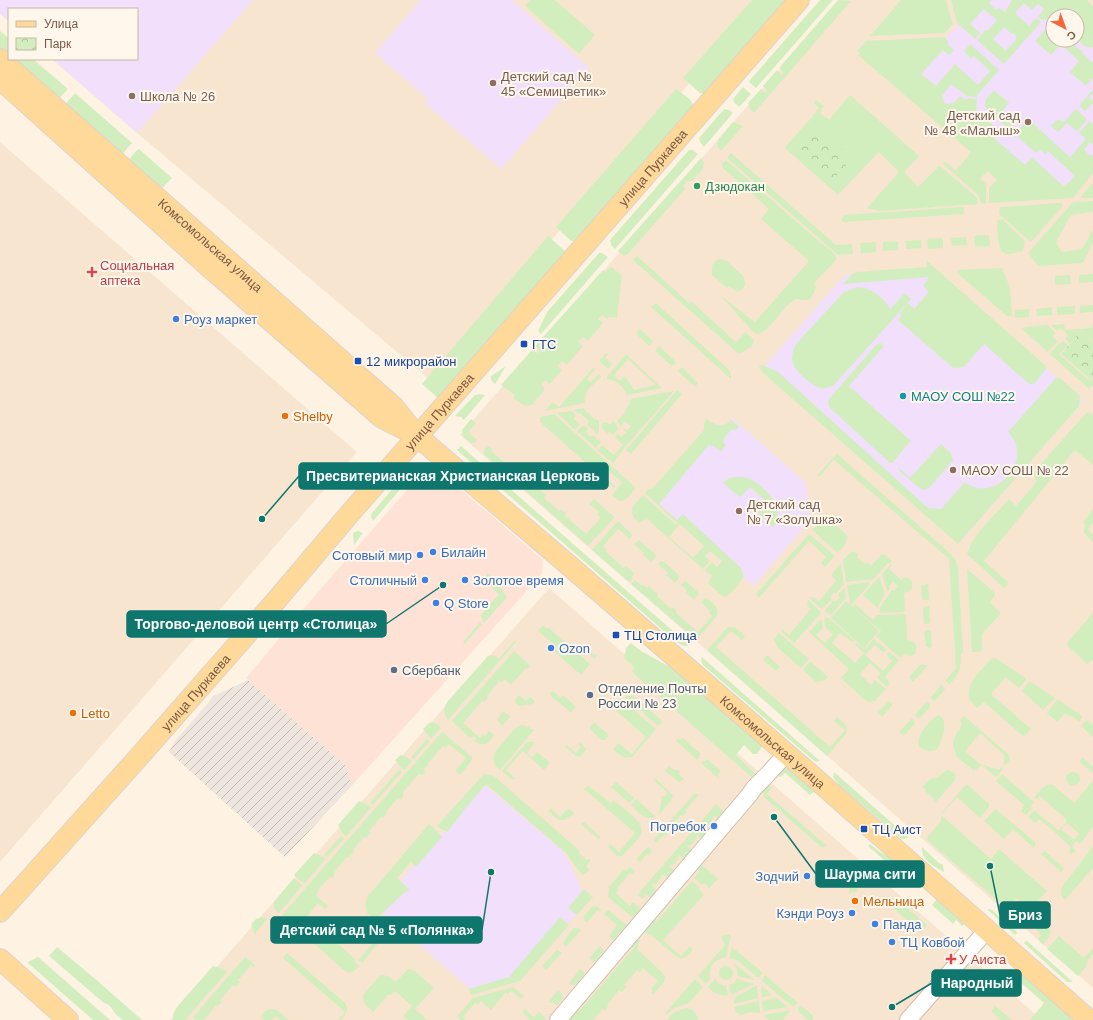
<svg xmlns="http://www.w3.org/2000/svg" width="1093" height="1020" viewBox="0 0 1093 1020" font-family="Arial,sans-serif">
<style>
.residential{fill:#f7e5d0;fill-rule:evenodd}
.commercial{fill:#ffe2d6}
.industrial{fill:url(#industrial-furrows)}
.education{fill:#f1dffb}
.green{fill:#d2eebf;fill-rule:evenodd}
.park{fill:url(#park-crowns)}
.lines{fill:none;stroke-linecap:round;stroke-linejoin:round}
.minor-casing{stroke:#d3bcaa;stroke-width:18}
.major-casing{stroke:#dcd4cf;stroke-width:22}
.minor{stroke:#fff;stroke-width:16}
.major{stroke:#ffd999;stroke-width:20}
.education-dot{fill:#8d6e63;stroke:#fff7eb;stroke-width:1.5}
.leisure-dot{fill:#2e9e5b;stroke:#fff7eb;stroke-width:1.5}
.health-dot{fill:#e0444e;stroke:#fff7eb;stroke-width:1.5}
.shop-dot{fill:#3f7fe0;stroke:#fff7eb;stroke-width:1.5}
.transit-dot{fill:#1a4fb4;stroke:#fff7eb;stroke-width:1.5}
.culture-dot{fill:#0f9aa8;stroke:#fff7eb;stroke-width:1.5}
.food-dot{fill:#e8710a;stroke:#fff7eb;stroke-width:1.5}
.service-dot{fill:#5c6f8a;stroke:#fff7eb;stroke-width:1.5}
.labels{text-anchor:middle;stroke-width:4;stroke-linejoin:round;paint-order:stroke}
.education-label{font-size:13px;fill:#785e54;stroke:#fff7eb;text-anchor:start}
.street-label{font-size:13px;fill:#795846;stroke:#fff7eb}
.leisure-label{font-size:13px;fill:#27864d;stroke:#fff7eb;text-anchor:start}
.health-label{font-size:13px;fill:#be3a42;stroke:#fff7eb;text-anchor:start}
.shop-label{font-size:13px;fill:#366cbe;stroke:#fff7eb;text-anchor:start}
.transit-label{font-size:13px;fill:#164399;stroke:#fff7eb;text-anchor:start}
.culture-label{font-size:13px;fill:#0d838f;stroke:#fff7eb;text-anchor:start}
.food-label{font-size:13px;fill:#c56008;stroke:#fff7eb;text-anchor:start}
.service-label{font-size:13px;fill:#4e5e75;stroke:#fff7eb;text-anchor:start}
.leader{fill:none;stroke:#0f766e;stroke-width:1.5}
.callout-dot{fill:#0f766e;stroke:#fff7eb;stroke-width:1.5}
.callout{fill:#0f766e;stroke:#0f766e;stroke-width:1.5}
.callout-label{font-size:14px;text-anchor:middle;font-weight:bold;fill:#fff}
</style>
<defs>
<pattern id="industrial-furrows" width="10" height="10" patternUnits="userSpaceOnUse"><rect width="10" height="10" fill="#ede5de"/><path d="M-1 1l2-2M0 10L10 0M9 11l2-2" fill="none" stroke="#c5bcb6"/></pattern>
<pattern id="park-crowns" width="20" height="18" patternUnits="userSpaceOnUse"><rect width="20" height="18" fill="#d2eebf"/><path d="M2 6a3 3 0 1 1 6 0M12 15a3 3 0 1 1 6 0" fill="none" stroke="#afc49d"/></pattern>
</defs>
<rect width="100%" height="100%" fill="#fef3e2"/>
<!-- residential -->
<path class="residential" d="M 0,0 L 763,0 L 429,379 L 137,133 L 52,59 L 137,59 L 137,9 L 9,9 L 9,21 L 0,14 Z
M 840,0 L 1093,0 L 1093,988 L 460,435 ZM 1053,16 L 1077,16 L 1077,40 L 1053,40 Z
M 0,142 L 357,452 L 0,862 Z
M 549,588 L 1042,1020 L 170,1020 Z"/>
<!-- commercial -->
<path class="commercial" d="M 442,473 L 543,560 L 542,574 L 355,782 L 350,780 L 345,765 L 246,678 L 306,606 L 419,476 Z"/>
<!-- industrial -->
<path class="industrial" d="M 248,680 L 345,765 L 350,780 L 355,782 L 285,857 L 169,752 L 175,741 L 214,696 Z"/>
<!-- education -->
<path class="education" d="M 0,0 L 253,0 L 137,133 L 52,59 L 137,59 L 137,9 L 9,9 L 9,21 L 0,14 Z
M 421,0 L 512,0 L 589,68 L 501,169 L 424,102 L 427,98 L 375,53 Z
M 981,0 L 1049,0 L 1053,16 L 1053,40 L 1077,40 L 1077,26 L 1093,40 L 1093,170 L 1083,180 L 1037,191 L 912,75 Z
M 935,268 L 1083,401 L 963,539 L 764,367 L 845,275 Z
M 732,418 L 806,483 L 810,520 L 754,586 L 657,502 Z
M 485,785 L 565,853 L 582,890 L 591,898 L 520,978 L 472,991 L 377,907 Z"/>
<!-- green -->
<path class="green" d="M 530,0 L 555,0 L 595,35 L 579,54 L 525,6 Z
M 752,0 L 791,0 L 705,94 L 700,93 L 683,78 Z
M 820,0 L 833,0 L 756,88 L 749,82 L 750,80 Z
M 838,0 L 851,1 L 754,113 L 751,110 L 748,103 L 761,89 L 766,93 L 768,91 L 763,86 L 777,70 L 782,75 L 784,73 L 779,68 Z
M 901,0 L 946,0 L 953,24 L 945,33 L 870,36 Z
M 951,0 L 992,0 L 989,3 L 996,10 L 999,8 L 1005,12 L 1012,0 L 1087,0 L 1093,6 L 1093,47 C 1086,49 1082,44 1077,39 L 1077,16 L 1053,16 L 1053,19 L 1052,18 L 1042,20 L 1038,16 L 1044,9 L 1038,4 L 1032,10 L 1024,3 L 1015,13 L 1029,26 L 1036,18 L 1041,22 L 1004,64 L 977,40 L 985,30 L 988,30 L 997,20 L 984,9 L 970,24 L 980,33 L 975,39 L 957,23 ZM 1004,27 L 1012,34 L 1013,33 L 1017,38 L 1006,51 L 993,39 Z
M 1050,29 L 1053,29 L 1053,40 L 1067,40 L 1083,52 L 1082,53 L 1093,63 L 1093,78 L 1086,86 L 1070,72 L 1079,61 L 1061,44 L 1051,55 L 1035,41 L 1045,30 Z
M 0,31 L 9,38 L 9,59 L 33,59 L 68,89 L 56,102 L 0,53 Z
M 945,37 L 949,43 L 948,45 L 954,50 L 949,55 L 943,50 L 921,74 L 936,86 L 955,64 L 978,85 L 990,71 L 974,56 L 971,59 L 964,51 L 970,44 L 999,70 L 977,95 L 977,97 L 967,96 L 951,84 L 942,96 L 945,104 L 954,103 L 960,96 L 966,100 L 969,98 L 977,99 L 976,110 L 993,125 L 987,132 L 1025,165 L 1032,157 L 1064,187 L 1075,176 L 1048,151 L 1045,154 L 1040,149 L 1036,153 L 987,110 C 981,102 989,96 994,90 L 1009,103 L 1000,114 L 1019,130 L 1028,119 L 1070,157 L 1086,139 L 1067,123 L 1058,132 L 1051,126 L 1058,119 L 1062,122 L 1065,121 L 1076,109 L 1087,119 L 1077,131 L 1079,133 L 1089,121 L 1093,124 L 1093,144 L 1090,142 L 1084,150 L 1091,156 L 1093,155 L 1093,173 L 1073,198 L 989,203 L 989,188 L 997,180 L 988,171 L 980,178 L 986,184 L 986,204 L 981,203 L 979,197 L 977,194 L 943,164 L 945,161 L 956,171 L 971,152 L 858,55 L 860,53 L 857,51 L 866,41 Z
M 743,87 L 751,94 L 739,107 L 734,102 L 733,99 Z
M 676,89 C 682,94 693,99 694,108 L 576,242 L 571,241 L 556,227 Z
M 1093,89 L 1093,93 L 1089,98 L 1093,101 L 1093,103 L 1085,111 L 1079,106 Z
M 75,93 L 132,143 L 120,157 L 63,107 Z
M 850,95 L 919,156 L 904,172 L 918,187 L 939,166 L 940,166 L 975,196 L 977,198 L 978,204 L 878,211 L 867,208 L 899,172 L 879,152 L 838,195 L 786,149 L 785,147 L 813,116 L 813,115 L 819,108 L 814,103 L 816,100 L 824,106 L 820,113 L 829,120 Z
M 724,109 L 729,110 L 733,113 L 704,147 L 700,142 L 699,138 Z
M 733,122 L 743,126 L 721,151 L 717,146 L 718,140 Z
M 139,149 L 172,178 L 159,191 L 127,162 L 136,151 Z
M 689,150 L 693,150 L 698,154 L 615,249 L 611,245 L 610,240 Z
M 731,153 L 836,245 L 852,244 L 853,254 L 838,255 L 727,158 Z
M 701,158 C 709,167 698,174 692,181 L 687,181 L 683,186 L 685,189 L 628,254 L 624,256 L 618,251 Z
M 726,160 L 821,243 L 833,252 L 837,259 L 814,283 L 816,287 L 816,288 C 814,292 812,300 807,300 C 804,301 801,299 797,299 C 793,300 788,305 785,308 C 778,315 766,335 756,334 L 754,333 L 721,296 L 755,322 L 809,261 L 761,219 L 769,209 L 723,168 L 722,164 Z
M 1093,183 L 1093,198 L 1083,198 L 1080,197 Z
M 1093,201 L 1093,211 L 1092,212 L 1071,215 L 1056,242 L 1062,252 L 1082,249 L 1093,229 L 1093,242 L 1083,263 L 1038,266 L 1028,253 L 1073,202 Z
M 1061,203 L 1063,206 L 1031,242 L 999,214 L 1000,207 Z
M 964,207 L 964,214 L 843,222 L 841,220 L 845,215 Z
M 1002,219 L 1025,241 L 1023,251 C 1018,252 1012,254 1007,254 C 996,253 998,228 997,220 Z
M 989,235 L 990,246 L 975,247 L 974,236 Z
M 548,236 L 565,251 L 565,256 L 439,399 L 422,384 Z
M 966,237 L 967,245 L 952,246 L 951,238 Z
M 943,238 L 943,248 L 928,249 L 927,239 Z
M 921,240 L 922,248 L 906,249 L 906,241 Z
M 898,241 L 898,250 L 883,251 L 883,242 Z
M 876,242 L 876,252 L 861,253 L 860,243 Z
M 599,253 L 602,253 L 608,257 L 541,334 L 538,331 L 547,312 Z
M 637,256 L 688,302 L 692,302 L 736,342 L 745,333 C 750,335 752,337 754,341 L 752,346 L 739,354 L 633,260 Z
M 718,259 L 722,259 L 727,261 L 744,277 L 745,284 L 743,289 L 737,292 L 729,286 L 727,288 L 712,275 C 712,268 711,263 718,259 Z
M 927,261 L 1045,365 L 1046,369 L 1034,384 L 1030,384 L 1028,383 L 984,344 L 964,367 L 953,368 L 898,320 L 902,315 L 900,313 L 908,303 L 914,309 L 929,292 L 923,286 L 929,277 L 843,284 L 851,275 L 856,272 L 927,267 Z
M 612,267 L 622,276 L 620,290 L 622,291 L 620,291 L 617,318 L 610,317 L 607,319 L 602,315 L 598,319 L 603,323 L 588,341 L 583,337 L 578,342 L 583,346 L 567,365 L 562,361 L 557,366 L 562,370 L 550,384 L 545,380 L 541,385 L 545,389 L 533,404 C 526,409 519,402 513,398 L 515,395 L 501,385 L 532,350 L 537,353 L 540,351 L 535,346 L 603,270 L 606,272 L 607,269 Z
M 1002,268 L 1010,287 L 1012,316 L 1007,316 L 957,273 L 958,270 Z
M 1093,274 L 1093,282 L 1079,283 L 1079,275 Z
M 1070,275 L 1071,284 L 1055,285 L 1055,276 Z
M 858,287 C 871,288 884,297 890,309 L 905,293 L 911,299 L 834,385 C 830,387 826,389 821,388 C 813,387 795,371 793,363 C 791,357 793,350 796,344 L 844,292 Z
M 656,303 L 729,370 L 731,374 L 731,379 L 651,307 Z
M 1093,305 L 1093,312 L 1080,313 L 1080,306 Z
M 1075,306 L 1075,314 L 1057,315 L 1057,307 Z
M 1052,307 L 1052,315 L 1037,316 L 1036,309 Z
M 1029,309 L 1029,317 L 1015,318 L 1015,310 Z
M 1064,324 L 1065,330 L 1091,328 L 1093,324 L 1093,341 L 1081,331 L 1070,343 L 1065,339 L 1068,335 L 1060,328 L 1057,331 L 1051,325 Z
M 1048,325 L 1055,333 L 1052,337 L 1058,341 L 1048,352 L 1022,329 L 1025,327 Z
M 640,329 L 653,341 L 649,346 L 636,334 Z
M 1063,341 L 1068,345 L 1059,354 L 1090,381 L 1093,377 L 1093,385 L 1089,389 L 1050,354 L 1059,343 L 1061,344 Z
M 881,343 L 884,346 L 849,386 L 911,441 L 892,463 L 890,463 L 830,408 L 828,403 L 829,399 L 876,345 Z
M 659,346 L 676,362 L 672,366 L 655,351 Z
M 606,353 L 608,354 L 605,358 L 612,364 L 608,369 L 599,361 Z
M 626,354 L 662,388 L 627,395 C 623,386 617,380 607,379 L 607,377 ZM 628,359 L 655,384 L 655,385 L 634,390 L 625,376 L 620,381 L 614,375 Z
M 763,365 L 778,372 L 928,508 L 941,509 L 965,482 C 994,506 1036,459 1008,432 L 1055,379 L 1056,378 L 1061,379 L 1080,396 L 1079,406 L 958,544 L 761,371 L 759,366 Z
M 506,366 L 495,384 L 491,380 L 491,376 Z
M 682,367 L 698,383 L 695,387 L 678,371 Z
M 593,368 L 595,369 L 587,379 L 591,382 L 599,374 L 601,377 C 593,387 585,386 585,403 L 545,411 L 552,403 L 553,402 L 559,407 Z
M 677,390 L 682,394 L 631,454 L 626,450 Z
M 674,391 L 627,445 L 613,463 L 597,450 L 602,445 L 614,455 L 623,445 L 615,437 L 618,434 L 621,437 L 626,432 L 623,429 L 624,428 L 627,431 L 631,426 L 625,421 L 621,425 L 622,426 L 621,428 L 617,420 C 623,417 626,411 628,405 L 630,404 L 630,399 Z
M 479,394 L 485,395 L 464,420 L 461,417 L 455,416 L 475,395 Z
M 584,408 L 586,413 L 588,412 L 593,418 L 599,421 L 599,431 L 596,435 L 594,429 L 590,428 L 587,424 L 589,421 L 580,413 L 578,414 L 574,410 Z
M 572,411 L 576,416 L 574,419 L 580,424 L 575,430 L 557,413 Z
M 1087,412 L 1093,415 L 1093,465 L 1075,450 L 984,561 L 1009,583 L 1004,588 L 967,554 C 973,534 995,515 1009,499 L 1016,506 L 1037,481 L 1032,474 Z
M 554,414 L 635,487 L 635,489 C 631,494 627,501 619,501 L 612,495 L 622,482 L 610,472 L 605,478 L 615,486 L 614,488 L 540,422 L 540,417 Z
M 471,419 L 476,423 L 468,432 L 477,440 L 474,443 L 471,443 L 463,436 L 462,430 Z
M 707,419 C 716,426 723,429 731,420 L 739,426 L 735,431 L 732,429 L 725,437 L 723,442 L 726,445 L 721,452 L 714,446 L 709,445 L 659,504 L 677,520 L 683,514 L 741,568 C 742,571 744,574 743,577 C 741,583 730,595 725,597 L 722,596 L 708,583 L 712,576 L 705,570 L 712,562 L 717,567 L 722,561 L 710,551 L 705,556 L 710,561 L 703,569 L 647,519 L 639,523 C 626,511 633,506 643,495 L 676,525 L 678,524 L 645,493 L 647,490 L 653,488 L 704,430 L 704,423 ZM 680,524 L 704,546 L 693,558 L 669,537 Z
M 614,421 L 618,429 L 613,435 L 609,432 L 608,434 L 602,428 L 602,422 L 608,423 L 608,424 L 613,423 L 613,422 Z
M 582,426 L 583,427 L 585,426 L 588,429 L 586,432 L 589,436 L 594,436 L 601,442 L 596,448 L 577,431 Z
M 941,444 L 951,453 L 953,460 L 929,488 L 924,490 L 921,489 L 899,471 L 899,468 L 910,478 Z
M 461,446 L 689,645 C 683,648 679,643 674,640 L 457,450 Z
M 488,446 L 493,450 L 491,451 L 512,469 L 514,468 L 523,475 L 521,477 L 535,490 L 537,488 L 546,495 L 544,498 L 559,511 L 561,509 L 566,513 L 564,515 L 586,534 L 601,518 L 597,514 L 599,512 L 589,504 L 594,499 L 613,516 L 614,518 L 588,546 L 484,454 L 484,451 Z
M 837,454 L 950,553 L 955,559 L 958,567 L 963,653 L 961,653 C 961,668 960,673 950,684 L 945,681 L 956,668 L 949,559 L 834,460 L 819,477 L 817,475 Z
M 405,474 L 410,478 L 373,521 L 371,517 L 372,513 Z
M 737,477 C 742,477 747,477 752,480 C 766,487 788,512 773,527 L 757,512 L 766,501 L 750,487 L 740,497 L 723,483 L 729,478 Z
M 831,508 L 825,516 L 847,535 C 849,542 842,548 838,553 L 812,530 Z
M 1093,509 L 1093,523 L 1088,529 L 1093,535 L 1093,542 L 1084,533 L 1085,524 L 1083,522 Z
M 617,522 L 619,522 L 632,534 L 632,536 L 630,539 L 618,529 L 603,546 L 607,550 L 606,552 L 624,568 L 626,566 L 634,573 L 632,577 L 633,578 L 629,582 L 592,550 Z
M 358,531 L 363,533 L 354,545 L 353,533 Z
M 809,534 L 835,556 L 825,567 L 821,563 L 826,557 L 809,541 L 759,598 L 756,594 Z
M 639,540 L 655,554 L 656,557 L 651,562 L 643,555 L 644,553 L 634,544 Z
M 851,552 L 855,552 L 858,555 L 857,557 L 865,564 L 867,562 L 871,566 L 882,554 L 886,555 L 892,562 L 888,563 L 873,579 L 847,582 L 846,581 L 843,560 Z
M 661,561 L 663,561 L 679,575 L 679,578 L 675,583 L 666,575 L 668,573 L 658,564 Z
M 840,564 L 841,565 L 844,584 L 836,593 L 834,592 L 830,597 L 832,599 L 822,609 L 809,598 L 813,597 L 819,601 L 836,581 L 832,576 L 832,574 Z
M 891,564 L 892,565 L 889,569 L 901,580 L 905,577 L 910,579 C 913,583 913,587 910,591 L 904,593 L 905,610 L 903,612 L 879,613 L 881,611 L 879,609 L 892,590 L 894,591 L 898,586 L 893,582 L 889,587 L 890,588 L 888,591 L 887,591 L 882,574 Z
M 967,569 L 995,593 L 995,595 L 990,602 L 1001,613 L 982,634 L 982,650 L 980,652 L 972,652 Z
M 488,573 L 497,581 L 507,597 L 484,623 L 482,621 L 483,619 L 480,616 L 499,594 L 482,580 Z
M 879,577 L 885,594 L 877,608 L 863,595 Z
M 635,580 L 641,585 L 642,584 L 647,588 L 649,586 L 658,594 L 657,596 L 671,609 L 673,607 L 677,611 L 676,613 L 698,632 L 712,616 L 709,613 L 710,611 L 701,602 L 704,599 L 706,598 C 713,604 721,607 716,617 L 696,640 L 631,584 Z
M 686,581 L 699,593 L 698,595 L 694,600 L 686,592 L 687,590 L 681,585 Z
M 869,582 L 870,584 L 851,605 L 850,603 L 847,585 Z
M 928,584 L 929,600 L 923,600 L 922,599 L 921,586 L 923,585 Z
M 843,589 L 845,589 L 846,597 L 845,599 L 831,615 L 825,612 L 825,610 L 834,600 L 835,602 L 840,597 L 838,595 Z
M 808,600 L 821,612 L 821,613 L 794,643 L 781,631 L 782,629 L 789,635 L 811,609 L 807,604 Z
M 846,601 L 879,631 L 864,648 L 831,618 Z
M 855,604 L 873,620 L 877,615 L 904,614 L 906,615 L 907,640 C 916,640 918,647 915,654 L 910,656 L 905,653 L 900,658 L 876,636 L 881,631 L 853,607 Z
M 925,606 L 929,606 L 930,623 L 925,624 L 924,623 L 923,609 Z
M 1093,613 L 1093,660 L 1087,664 L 1066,644 Z
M 825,618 L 829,618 L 854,640 L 853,642 L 852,642 L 840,633 L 832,643 L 855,663 L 864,653 L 855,645 L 856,643 L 857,643 L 865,649 L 874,639 L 886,649 L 886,650 L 885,652 L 883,652 L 875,645 L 865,655 L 883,671 L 892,661 L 887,655 L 886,654 L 889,652 L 899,660 L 885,677 C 888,680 891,682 887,687 L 877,678 L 881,673 L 870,663 L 860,674 L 871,685 L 875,680 L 886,689 L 875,701 L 868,702 L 865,700 L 841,678 L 849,669 L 809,632 L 820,620 L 822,621 L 823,628 L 816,635 L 825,643 L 833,634 L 826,628 L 824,620 Z
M 480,622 L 482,624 L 465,644 L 463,642 Z
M 543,625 L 546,628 L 549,628 L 590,664 L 581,675 L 555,652 L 558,648 L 538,631 Z
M 728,627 L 736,628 L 745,636 L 742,640 L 731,631 L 716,647 L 830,747 L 845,730 L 834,721 L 837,717 C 843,722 849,726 846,734 L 827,756 L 707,650 L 725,630 Z
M 927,630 L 931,630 L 932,647 L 929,648 L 926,646 L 924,632 Z
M 779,633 L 809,659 L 801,668 L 778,648 L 774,640 Z
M 514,641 L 516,642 L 448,720 C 443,714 443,708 448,701 L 488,656 L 493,655 L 499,659 Z
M 631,643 L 641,651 L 679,672 L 763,745 L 757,754 L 753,754 L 744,745 L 736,755 L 759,777 L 756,781 L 633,673 L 632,671 L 635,668 L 624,658 L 626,648 Z
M 583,646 L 591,653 L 598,655 L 594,659 L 581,648 Z
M 514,651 L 531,666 L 528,669 L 526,668 L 511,685 L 505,679 L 502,683 L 499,681 L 487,696 L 488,698 L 484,702 L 482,701 L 463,723 L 480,738 L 483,734 L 485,736 L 489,731 L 494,735 L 493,737 C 486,745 485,747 474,741 L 476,738 L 473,736 L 470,738 L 452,721 Z
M 767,655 L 780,667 L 776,671 L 763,660 Z
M 702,657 L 820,761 L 816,762 L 813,760 L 703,665 L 701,660 Z
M 993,658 L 997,659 L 1026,678 L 1026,680 L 1019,688 L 1006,677 L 991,694 L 1031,729 L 1024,737 L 984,702 L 977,708 L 969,699 C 967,686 975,676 984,667 C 987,664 989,660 993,658 Z
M 810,661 L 828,677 C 825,681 822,682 816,682 L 803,670 Z
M 920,665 L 928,665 L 913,682 L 909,677 Z
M 1029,682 L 1031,682 L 1054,697 L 1054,699 L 1043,710 L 1022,691 Z
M 942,684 L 945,689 L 935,701 L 930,698 Z
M 553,691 L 560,698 L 563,695 L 576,707 L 571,712 L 570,712 L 550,695 L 550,693 Z
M 519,695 L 526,701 L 530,697 L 534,700 L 534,702 L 533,704 L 519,706 L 514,701 Z
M 627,696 L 632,696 L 635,697 L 661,720 L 662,723 L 658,726 L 625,697 Z
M 620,698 L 656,729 L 634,755 L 632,757 L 624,758 L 613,750 L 618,743 L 632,754 L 646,737 L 612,707 Z
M 1057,700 L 1059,700 L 1082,716 L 1082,718 L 1079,722 L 1072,716 L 1071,717 L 1065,713 L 1057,722 L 1047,713 Z
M 889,701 L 893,704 L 882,717 L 878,712 Z
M 927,701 L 930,704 L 930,707 L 921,717 L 918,718 L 915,715 Z
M 503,711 L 510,716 L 510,717 L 503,725 L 502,725 L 497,720 Z
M 939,715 C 942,717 944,719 944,722 C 946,727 941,745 937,749 C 935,751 931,751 928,751 C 926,750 922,749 920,747 C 913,739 931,717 939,715 Z
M 964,716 L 1007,753 C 1011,757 1010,760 1007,764 L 1003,764 L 1005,758 L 1003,754 L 980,733 L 965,751 L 980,764 L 999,770 L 1002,766 L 1003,769 L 996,777 L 982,765 L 974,771 L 956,756 L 953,743 L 957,731 L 959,732 L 962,722 L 960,721 L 961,718 Z
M 912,718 L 915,721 L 915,723 L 906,734 L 903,735 L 899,732 Z
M 1087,720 L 1093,725 L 1093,737 L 1081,726 Z
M 432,722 L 437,724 L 441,728 L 431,739 L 423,729 L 429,723 Z
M 594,722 L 609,735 L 605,740 L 601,740 L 590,729 L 590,727 Z
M 522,725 L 527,726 L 534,730 L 500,770 C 495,765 491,762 495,755 L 494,753 L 515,728 Z
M 442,732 L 472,757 L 472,760 L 461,774 L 459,774 L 455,771 L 466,758 L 449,744 L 445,748 L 443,746 L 428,763 L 429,764 L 424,769 L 425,773 L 422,775 L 419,774 L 403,792 L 403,797 L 401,800 L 398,798 L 386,812 L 387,813 L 383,818 L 381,817 L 369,831 L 371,833 L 366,838 L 364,837 L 353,850 L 354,852 L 348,858 L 347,857 L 335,871 L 334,876 L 332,878 L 330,877 L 319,889 L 316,896 L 328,906 L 325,909 L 318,903 L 307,916 L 355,959 L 354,961 L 359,966 C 355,970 353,974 346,972 L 282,915 Z
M 678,738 L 680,740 L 682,738 L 684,739 L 700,753 L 700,755 L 699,756 L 700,757 L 697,760 L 676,741 Z
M 427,739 L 430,741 L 414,759 L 411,757 Z
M 527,742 L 535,742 L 527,753 L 532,757 L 537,752 L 550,763 L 544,770 L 523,751 L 506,770 L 515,778 L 512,780 L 502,771 Z
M 580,742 L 586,749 L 585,751 L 580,757 L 576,756 L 565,747 L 567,745 L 576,753 L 581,747 L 578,744 Z
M 401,755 L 410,759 L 412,761 L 404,771 L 395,760 Z
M 1082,757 L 1093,767 L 1093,773 L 1080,762 Z
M 707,759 L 721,771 L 717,776 L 719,777 L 718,778 L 701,763 L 703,761 L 705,761 Z
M 669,766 L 674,770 L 678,770 L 680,772 L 679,774 L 684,779 L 680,782 L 679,782 L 665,771 Z
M 788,767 L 816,790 L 810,795 L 785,773 L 781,777 L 777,776 L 777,775 L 783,768 Z
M 399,770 L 402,772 L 373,805 L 370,803 Z
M 948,770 C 954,771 957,775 955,780 L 935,803 L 933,801 L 934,799 L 925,791 L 926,790 L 922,787 L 930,779 L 938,777 L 945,771 Z
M 834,772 L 908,837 L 905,839 L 901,839 L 839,785 L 833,777 Z
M1066 779a7 7 0 1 1 14 0a7 7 0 1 1-14 0Z
M 485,774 L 490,775 L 494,776 L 580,851 L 579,853 L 587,860 L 589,858 L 591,860 L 586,866 L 590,870 L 582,875 L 566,853 L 486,784 L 463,811 L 463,812 L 447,832 L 441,829 L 437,826 L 481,777 Z
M 1002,774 L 1034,802 L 1031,806 L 1032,808 L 1026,815 L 1021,811 L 1024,805 L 996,781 Z
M 655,778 L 671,793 L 673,796 L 670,802 L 659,815 L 662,796 L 666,796 L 667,792 L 653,780 Z
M 1093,781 L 1093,827 L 1080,844 L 1076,841 L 1072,847 L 1076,850 C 1074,853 1072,855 1069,852 L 1071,847 L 1040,819 L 1035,823 L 1028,817 L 1034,810 L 1059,831 L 1062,826 L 1063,827 L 1062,830 L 1074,840 L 1079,834 L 1067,823 L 1065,826 L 1064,825 L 1067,820 L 1040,796 L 1036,800 L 1034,798 C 1039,792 1045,782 1053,785 L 1074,803 Z
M 616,782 L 634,798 L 629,803 L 611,787 Z
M 588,785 L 610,803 L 613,801 L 617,803 C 624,809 646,823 641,834 C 638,841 629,848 624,854 L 621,856 L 617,856 L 608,847 L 610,844 L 619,852 L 635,833 L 584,789 Z
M 768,785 L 772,787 L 767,794 L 827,846 L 821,847 L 764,797 L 763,791 Z
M 966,785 L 968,785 L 989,804 L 989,807 L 980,818 L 957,797 L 941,815 L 991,859 L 999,849 L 1047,891 L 1031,908 L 1022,900 L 1021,902 L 1017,898 L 1013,902 L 1010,903 L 1010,906 L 1007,909 L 926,839 L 941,821 L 941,814 L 962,789 Z
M 695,793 L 699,795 L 685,810 L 687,812 L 683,816 L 681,815 L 668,829 L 670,831 L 666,836 L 664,835 L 656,843 L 654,841 L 654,839 Z
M 636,799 L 656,817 C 646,822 638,812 631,805 Z
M 359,801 L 369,805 L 371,807 L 346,837 L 343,834 L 338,825 Z
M 716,804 L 724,812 L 719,819 L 714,816 L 713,817 L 714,818 L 707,827 L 705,825 L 704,827 L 708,831 L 703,838 L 700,838 L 697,835 L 696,836 L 697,838 L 690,846 L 688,845 L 687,846 L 691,850 L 691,852 L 685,858 L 683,858 L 679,855 L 678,856 L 679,858 L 672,866 L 671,865 L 670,866 L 674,871 L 668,877 L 666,877 L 662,874 L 661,876 L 662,877 L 655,885 L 654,884 L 652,885 L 657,891 L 651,898 L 645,894 L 644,895 L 645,896 L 643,899 L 637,895 Z
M 551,808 L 560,817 L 568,808 L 574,813 L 572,816 L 570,816 L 565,820 L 559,820 L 549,812 L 548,811 Z
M 995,809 L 997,810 L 1036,843 L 1034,848 L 1013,829 L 1004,839 L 984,821 Z
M 584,822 L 601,837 L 598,839 L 581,824 Z
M 429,824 L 438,832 L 442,837 L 416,867 L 411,862 L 397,878 L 410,890 L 405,892 L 378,917 C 365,918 363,906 368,896 Z
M 341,836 L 344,839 L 327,857 L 324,855 Z
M 870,844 L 880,852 L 899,862 L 907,872 C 900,871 896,875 891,873 L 890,870 L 891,866 L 868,846 Z
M 1093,846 L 1093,868 L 1065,900 C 1061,896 1060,893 1062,887 Z
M 648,847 L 651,848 L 650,850 L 652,851 L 649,856 L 647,854 L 640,862 L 637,860 L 637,858 Z
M 922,847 L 939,863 L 943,865 L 944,872 C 935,867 920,859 922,847 Z
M 1045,851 L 1064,868 L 1061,872 L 1041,854 Z
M 314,853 L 323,857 L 326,859 L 305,883 L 303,883 L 294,875 Z
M 698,865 L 702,865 L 718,879 L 709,888 L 705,883 L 702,885 L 694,878 L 700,872 L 697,869 Z
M 630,867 L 635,870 L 632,875 L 630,873 L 617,888 L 618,890 L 616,893 L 630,906 L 633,902 L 641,909 L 634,917 L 632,917 L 608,897 L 609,887 L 624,869 L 626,871 Z
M 293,879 L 295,879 L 302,885 L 302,886 L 279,913 C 275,910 273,907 274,902 Z
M 851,880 L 858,886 L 857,892 L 852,892 L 849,894 L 849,884 L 848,881 Z
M 692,881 L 699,887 L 699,890 L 704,895 L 663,940 L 681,956 L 689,947 L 689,946 L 693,950 C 688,955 685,961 677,957 L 650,934 L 648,935 L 645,932 L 644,927 L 652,920 L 657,921 Z
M 584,889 L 593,897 L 577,915 L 568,908 Z
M 896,899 L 897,899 L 927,925 L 921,933 L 890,905 Z
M 937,899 L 967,921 L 962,926 L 956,920 L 953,924 L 932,905 Z
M 593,906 L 598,907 L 601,910 L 600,912 L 598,910 L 587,922 L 584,920 L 583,917 Z
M 987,909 L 990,909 L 992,910 L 1017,932 L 1017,933 L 1015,935 Z
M 608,910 L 627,925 L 613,940 L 609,936 L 617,925 L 604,914 Z
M 263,917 L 267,919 L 255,934 L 251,924 L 256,919 Z
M 560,917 L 569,925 L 520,981 L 471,995 L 469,989 L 509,977 Z
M 1039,917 C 1051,928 1056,930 1043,945 L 1038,939 L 1041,935 L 1034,927 L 1031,929 L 1029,927 Z
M 574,928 L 578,928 L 581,930 L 566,947 L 563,944 L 563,942 Z
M 367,934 C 374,934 377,938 377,945 L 362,963 L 358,960 L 372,944 L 363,936 Z
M 729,934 L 731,936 L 726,957 C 714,959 708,967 710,979 L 705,984 L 698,976 L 725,945 L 721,936 Z
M 1059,936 L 1084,958 L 1093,948 L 1093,954 L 1088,960 L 1086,967 L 1078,976 L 1047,949 Z
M 636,938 L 640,940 L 637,949 L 663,973 L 665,977 L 664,982 L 653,995 L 651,993 L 653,991 L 651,989 L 658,981 L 643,968 L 640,972 L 637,970 L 624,985 L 626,987 L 622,992 L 619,990 L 607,1005 L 608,1007 L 605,1011 L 603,1009 L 593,1020 L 570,1020 L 566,1016 L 575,1007 L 580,1010 L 633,949 L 631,944 Z
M 1026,941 L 1027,941 L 1073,982 L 1067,982 L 1024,943 Z
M 600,946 L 604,950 L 604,951 L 595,962 L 593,962 L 589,958 Z
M 57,947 L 93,977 L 142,1020 L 123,1020 C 120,1018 116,1015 114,1012 C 111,1007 110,1005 104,1003 L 49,956 Z
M 732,947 L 763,973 L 759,977 L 757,977 L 738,961 L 734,959 L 729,958 Z
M 557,950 L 562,953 L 546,970 L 542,966 Z
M 287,953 L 345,1003 C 350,1010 345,1015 341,1020 L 338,1020 L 345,1012 L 283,958 L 285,955 Z
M 38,957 L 110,1020 L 93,1020 L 28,963 L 28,962 Z
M 245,957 L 246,957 L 255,965 L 253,967 L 251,965 L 238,980 L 240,982 L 235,987 L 233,985 L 220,1000 L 222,1002 L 218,1006 L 216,1005 L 204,1020 L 196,1020 L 193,1017 Z
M 733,963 L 736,965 L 755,980 L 738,976 L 737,969 Z
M719 973a7 7 0 1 1 14 0a7 7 0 1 1-14 0Z
M 213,966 L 224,969 L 227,972 L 185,1020 L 173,1020 L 173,1015 L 176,1008 Z
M 1017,968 L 1076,1020 L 1030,1020 L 1044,1003 L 1011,974 Z
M 408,969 L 415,971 L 434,988 L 415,1009 L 427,1020 L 408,1020 L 403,1016 L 412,1006 L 395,991 L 391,995 L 389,994 L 373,1012 L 365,1004 L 364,1002 L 363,996 L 365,992 L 378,978 L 381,975 L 388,976 L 396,982 Z
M 580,969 L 584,972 L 584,975 L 576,984 L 574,985 L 572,985 L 569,983 Z
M 765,975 L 798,1003 L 795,1006 L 792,1006 L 762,981 L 762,980 Z
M 695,979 L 703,987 L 689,1003 L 674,1008 L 667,1014 L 665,1013 Z
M 715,979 L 719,984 L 726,986 L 728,995 C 719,996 713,993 708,987 Z
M 737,979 L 754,984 L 731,995 L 729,985 L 734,983 Z
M 757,985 L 758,998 L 734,1004 L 734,999 L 737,996 Z
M 761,985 L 772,995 L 762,997 Z
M 513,987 L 524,996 L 521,999 L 511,991 L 508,994 L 506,992 L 491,1010 L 481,1001 L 478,1005 L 475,1003 L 463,1017 L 465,1019 L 464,1020 L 461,1020 L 457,1016 L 473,998 Z
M 558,990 L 562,994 L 563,999 L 557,1005 L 552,1002 L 550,1003 L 548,1002 Z
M 776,998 L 788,1007 L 763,1011 L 762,1001 Z
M 759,1001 L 760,1013 L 750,1012 L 741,1015 L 736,1013 L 734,1007 Z
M 801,1005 L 813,1016 L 813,1020 L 808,1020 L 798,1011 L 798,1008 Z
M 995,1006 L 1012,1020 L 1001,1020 L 991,1011 Z
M 686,1008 C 693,1008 697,1013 698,1020 L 667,1020 L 673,1013 Z
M 270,1009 C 278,1008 283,1015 289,1020 L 280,1020 L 276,1016 L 272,1020 L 265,1020 L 261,1017 L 265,1011 Z
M 525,1009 L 534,1017 L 539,1012 L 546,1018 L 545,1020 L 530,1020 L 522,1012 Z
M 791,1010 L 783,1020 L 769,1020 L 764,1015 Z"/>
<!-- park -->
<path class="park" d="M 814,126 L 852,158 L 832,181 L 794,148 Z
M 1081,331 L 1093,342 L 1093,376 L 1090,379 L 1061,354 Z"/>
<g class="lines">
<defs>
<path id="minor" d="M 558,1020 L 750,794 L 754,788 L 768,774 L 786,754
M 908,1020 L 987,930"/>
<g id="major">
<path id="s1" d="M 0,59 L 394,407 L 417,436 L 565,562 L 817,780 L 1089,1020"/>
<path d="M 0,79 L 209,267 L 382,418 L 412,433"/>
<path id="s2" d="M 0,912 L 137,759 L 274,603 L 352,511 L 799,0"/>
<path d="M 0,959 L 68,1020"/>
</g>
</defs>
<!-- minor casing -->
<use href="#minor" class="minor-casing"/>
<!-- major casing -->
<use href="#major" class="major-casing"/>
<!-- minor -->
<use href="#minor" class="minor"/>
<!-- major -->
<use href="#major" class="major"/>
</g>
<!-- markers -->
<g class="education-dot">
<circle cx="493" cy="83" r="4"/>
<circle cx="132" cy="96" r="4"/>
<circle cx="1028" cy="122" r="4"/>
<circle cx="953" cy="470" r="4"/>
<circle cx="739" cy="511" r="4"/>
</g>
<circle class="leisure-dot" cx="697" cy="186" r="4"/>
<g class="health-dot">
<path d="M90 266h4v4h4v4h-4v4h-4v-4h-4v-4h4z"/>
<path d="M949 953h4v4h4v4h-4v4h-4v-4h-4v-4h4z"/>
</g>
<g class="shop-dot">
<circle cx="176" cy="319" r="4"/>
<circle cx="433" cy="552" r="4"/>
<circle cx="420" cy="555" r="4"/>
<circle cx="425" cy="580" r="4"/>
<circle cx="465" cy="580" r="4"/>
<circle cx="436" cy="603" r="4"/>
<circle cx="551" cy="648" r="4"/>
<circle cx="714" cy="826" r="4"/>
<circle cx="807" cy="876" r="4"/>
<circle cx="852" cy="913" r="4"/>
<circle cx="875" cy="924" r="4"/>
<circle cx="892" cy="942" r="4"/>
</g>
<g class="transit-dot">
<rect x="520" y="340" width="8" height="8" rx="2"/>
<rect x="354" y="357" width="8" height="8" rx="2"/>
<rect x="612" y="631" width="8" height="8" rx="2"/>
<rect x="860" y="825" width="8" height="8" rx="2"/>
</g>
<circle class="culture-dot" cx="903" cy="396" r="4"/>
<g class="food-dot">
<circle cx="285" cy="416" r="4"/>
<circle cx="73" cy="713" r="4"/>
<circle cx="855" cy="901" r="4"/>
</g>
<g class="service-dot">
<circle cx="394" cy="670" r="4"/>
<circle cx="590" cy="695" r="4"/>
</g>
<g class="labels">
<!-- education labels -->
<g class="education-label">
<text x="501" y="81">Детский сад №<tspan x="501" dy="15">45 «Семицветик»</tspan></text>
<text x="140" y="101">Школа № 26</text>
<text x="1020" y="120" text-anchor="end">Детский сад<tspan x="1020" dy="15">№ 48 «Малыш»</tspan></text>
<text x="961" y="475">МАОУ СОШ № 22</text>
<text x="747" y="509">Детский сад<tspan x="747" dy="15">№ 7 «Золушка»</tspan></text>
</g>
<!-- street labels -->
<g class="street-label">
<text dy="5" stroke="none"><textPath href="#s2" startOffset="990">улица Пуркаева</textPath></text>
<text dy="5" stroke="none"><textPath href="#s1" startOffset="281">Комсомольская улица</textPath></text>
<text dy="5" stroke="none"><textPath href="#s2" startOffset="666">улица Пуркаева</textPath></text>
<text dy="5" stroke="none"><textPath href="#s2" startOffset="294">улица Пуркаева</textPath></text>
<text dy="5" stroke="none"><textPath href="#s1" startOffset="1032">Комсомольская улица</textPath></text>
</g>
<!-- leisure labels -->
<g class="leisure-label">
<text x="705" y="191">Дзюдокан</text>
</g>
<!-- health labels -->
<g class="health-label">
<text x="100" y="270">Социальная<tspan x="100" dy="15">аптека</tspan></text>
<text x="959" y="964">У Аиста</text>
</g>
<!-- shop labels -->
<g class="shop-label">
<text x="184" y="324">Роуз маркет</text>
<text x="441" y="557">Билайн</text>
<text x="412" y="560" text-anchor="end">Сотовый мир</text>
<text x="417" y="585" text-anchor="end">Столичный</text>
<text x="473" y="585">Золотое время</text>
<text x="444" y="608">Q Store</text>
<text x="559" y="653">Ozon</text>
<text x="706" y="831" text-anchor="end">Погребок</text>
<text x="799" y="881" text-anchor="end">Зодчий</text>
<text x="844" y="918" text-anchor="end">Кэнди Роуз</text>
<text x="883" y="929">Панда</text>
<text x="900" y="947">ТЦ Ковбой</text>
</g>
<!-- transit labels -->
<g class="transit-label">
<text x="532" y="349">ГТС</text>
<text x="366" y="366">12 микрорайон</text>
<text x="624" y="640">ТЦ Столица</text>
<text x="872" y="834">ТЦ Аист</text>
</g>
<!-- culture labels -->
<g class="culture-label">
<text x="911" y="401">МАОУ СОШ №22</text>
</g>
<!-- food labels -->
<g class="food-label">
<text x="293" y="421">Shelby</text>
<text x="81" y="718">Letto</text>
<text x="863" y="906">Мельница</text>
</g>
<!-- service labels -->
<g class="service-label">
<text x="402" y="675">Сбербанк</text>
<text x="598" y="693">Отделение Почты<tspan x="598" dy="15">России № 23</tspan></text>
</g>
</g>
<!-- callouts -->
<path class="leader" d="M262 519L299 476M443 585L386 624M774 817L816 874M990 866L1000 915M491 872L482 930M892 1007L932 983"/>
<g class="callout-dot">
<circle cx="262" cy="519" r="4"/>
<circle cx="443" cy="585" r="4"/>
<circle cx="774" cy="817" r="4"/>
<circle cx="990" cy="866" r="4"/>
<circle cx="491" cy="872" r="4"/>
<circle cx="892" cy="1007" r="4"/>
</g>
<g class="callout">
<rect x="299" y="463" width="309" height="26" rx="4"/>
<rect x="127" y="611" width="259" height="26" rx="4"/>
<rect x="816" y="861" width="108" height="26" rx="4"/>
<rect x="1000" y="902" width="50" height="26" rx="4"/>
<rect x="271" y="917" width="211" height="26" rx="4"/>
<rect x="932" y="970" width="89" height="26" rx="4"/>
</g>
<g class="callout-label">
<text x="453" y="481">Пресвитерианская Христианская Церковь</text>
<text x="256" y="629">Торгово-деловой центр «Столица»</text>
<text x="870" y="879">Шаурма сити</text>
<text x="1025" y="920">Бриз</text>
<text x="377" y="935">Детский сад № 5 «Полянка»</text>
<text x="977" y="988">Народный</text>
</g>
<!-- legend -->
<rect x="8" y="8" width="130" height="52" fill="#fff7eb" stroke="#c9b7a9"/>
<rect x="16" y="21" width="20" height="6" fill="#ffd999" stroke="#c9b7a9"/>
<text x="44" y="28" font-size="12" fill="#795846">Улица</text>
<rect x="16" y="38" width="20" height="12" fill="url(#park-crowns)" stroke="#c9b7a9"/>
<text x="44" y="48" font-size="12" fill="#795846">Парк</text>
<!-- north arrow -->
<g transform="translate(1065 28) rotate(139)"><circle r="19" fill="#fff7eb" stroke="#c9b7a9"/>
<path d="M0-3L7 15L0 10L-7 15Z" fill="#f5643b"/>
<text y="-6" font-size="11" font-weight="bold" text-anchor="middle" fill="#795846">С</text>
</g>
</svg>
